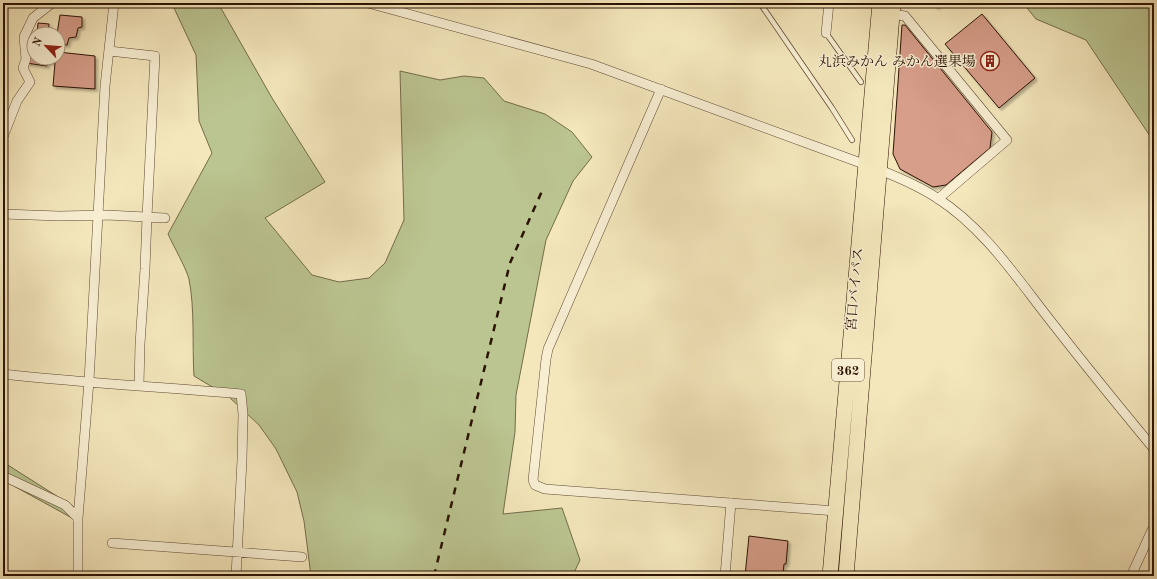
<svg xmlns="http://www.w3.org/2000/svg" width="1157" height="579" viewBox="0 0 1157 579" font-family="'Old Standard TT','Noto Serif JP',serif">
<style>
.green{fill:#bbc591;stroke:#746c4a}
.building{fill:#d79e8a;stroke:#2c1203;filter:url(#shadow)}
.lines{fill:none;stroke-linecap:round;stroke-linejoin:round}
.service-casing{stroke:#5e4731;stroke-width:6}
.minor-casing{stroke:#5e4731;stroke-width:10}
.trunk-casing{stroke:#2c1203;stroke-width:16}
.service{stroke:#f8efd3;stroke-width:4.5}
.minor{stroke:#f8efd3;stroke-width:9}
.trunk{stroke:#f4e7bc;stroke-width:15}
.rail{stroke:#2c1203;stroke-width:2.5;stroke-dasharray:7 7;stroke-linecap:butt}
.labels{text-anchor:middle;stroke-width:3;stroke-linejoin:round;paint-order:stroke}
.shield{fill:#f8efd3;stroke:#695441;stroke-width:1}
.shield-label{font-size:13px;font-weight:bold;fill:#2c1203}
.poi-label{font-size:14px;fill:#2c1203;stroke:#f8efd3;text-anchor:end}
.street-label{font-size:14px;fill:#2c1203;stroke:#f8efd3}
</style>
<defs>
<filter id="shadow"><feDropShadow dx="2.5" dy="2.5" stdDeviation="1" flood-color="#0004"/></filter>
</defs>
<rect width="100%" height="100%" fill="#f4e7bc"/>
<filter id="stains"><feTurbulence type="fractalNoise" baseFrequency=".005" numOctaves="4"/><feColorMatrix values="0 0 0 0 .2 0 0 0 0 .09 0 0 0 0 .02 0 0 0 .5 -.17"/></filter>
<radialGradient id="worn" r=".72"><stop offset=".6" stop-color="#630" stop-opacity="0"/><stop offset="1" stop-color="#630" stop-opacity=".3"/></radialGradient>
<!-- green -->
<path class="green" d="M 174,3 L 218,3 L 272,98 L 325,182 L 265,218 L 312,275 L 339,282 L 369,278 L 385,263 L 404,220 L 400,71 L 440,80 L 464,76 L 484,78 L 504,101 L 545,114 L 572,132 L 592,157 L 573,181 L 546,240 L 516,395 L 515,432 L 503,514 L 562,508 L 580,560 L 573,575 L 571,576 L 311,576 L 304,521 L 297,492 L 276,449 L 259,425 L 229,397 L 194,376 C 192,344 195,310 189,279 C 186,268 173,245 168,234 L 212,153 L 199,121 L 196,55 L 174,8 Z
M 1023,3 L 1154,3 L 1154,142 L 1086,40 L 1036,19 Z
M 3,462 L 74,507 L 72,518 L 3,480 Z"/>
<!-- building -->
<path class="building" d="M 932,3 L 941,3 L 936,7 Z
M 982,14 L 1035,78 L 999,108 L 945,44 Z
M 60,15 L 82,17 L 82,27 L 78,28 L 76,37 L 69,38 L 67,45 L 58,44 L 57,34 Z
M 38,23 L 49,24 L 48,34 L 37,34 Z
M 902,25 L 905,25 L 992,132 L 990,148 L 946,185 L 933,187 L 900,169 L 893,154 Z
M 28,50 L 34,50 L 34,58 L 58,58 L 58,52 L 95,56 L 95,89 L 53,86 L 55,63 L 47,62 L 47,66 L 26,63 Z
M 749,536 L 788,541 L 786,564 L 784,564 L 783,573 L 785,573 L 785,576 L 745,576 Z"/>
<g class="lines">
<defs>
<path id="service" d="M 760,3 L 832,108 L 852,140
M 826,33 L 861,82"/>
<path id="minor" d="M 368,3 L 591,64 L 880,170 C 900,178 919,186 937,198 C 987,230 1020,283 1057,329 C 1088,369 1121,409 1154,449
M 892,14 L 905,16 L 1007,140 L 938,199
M 826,33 L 829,3
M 109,51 L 155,56 L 147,217 L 145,269 L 140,344 L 139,385
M 661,89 L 548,349 L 546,359 L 533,480 L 535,485 L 545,489 L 836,511
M 3,137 L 17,101 L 30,82 L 23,68 L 26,59 L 24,37 L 33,18 L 52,3
M 3,214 L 59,216 L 107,215 L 165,218
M 3,374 C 82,383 161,387 241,394 L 243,414 L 242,460 L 236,576
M 3,476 L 65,505 L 78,518
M 112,543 L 302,557
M 78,576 L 78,518 L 89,381 L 105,86 L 114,3
M 725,576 L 731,503
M 1131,576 L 1152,530 L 1154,529"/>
<path id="trunk" d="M 830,576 L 880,3
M 846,576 L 893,3"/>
</defs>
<!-- service casing -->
<use href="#service" class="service-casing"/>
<!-- minor casing -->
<use href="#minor" class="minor-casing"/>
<!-- trunk casing -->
<use href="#trunk" class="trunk-casing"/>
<!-- service -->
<use href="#service" class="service"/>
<!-- minor -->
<use href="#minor" class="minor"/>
<!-- trunk -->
<use href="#trunk" class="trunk"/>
<!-- rail -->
<path class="rail" d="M 434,576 L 510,263 L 542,191"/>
</g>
<!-- icons -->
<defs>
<symbol id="building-ring" viewBox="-11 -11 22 22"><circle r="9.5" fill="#f8efd3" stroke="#8f2418" stroke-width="1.5"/><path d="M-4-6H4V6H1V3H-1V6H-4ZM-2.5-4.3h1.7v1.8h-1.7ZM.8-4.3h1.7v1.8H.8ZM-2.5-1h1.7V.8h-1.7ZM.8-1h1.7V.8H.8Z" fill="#8f2418"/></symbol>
</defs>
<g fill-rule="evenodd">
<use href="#building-ring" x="979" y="50" width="22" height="22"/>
</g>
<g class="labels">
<!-- shield labels -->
<rect class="shield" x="832" y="359" width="32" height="22" rx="3"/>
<g class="shield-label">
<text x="848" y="375">362</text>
</g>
<!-- poi labels -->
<g class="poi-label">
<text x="976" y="66">丸浜みかん みかん選果場</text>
</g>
<!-- street labels -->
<g class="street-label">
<text transform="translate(854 289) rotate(-85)" y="5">宮口バイパス</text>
</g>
</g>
<!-- margin -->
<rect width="1157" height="579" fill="none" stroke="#f4e7bc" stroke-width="16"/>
<rect x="4" y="4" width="1149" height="571" fill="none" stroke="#2c1203" stroke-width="2"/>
<rect x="8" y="8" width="1141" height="563" fill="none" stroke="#2c1203"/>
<!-- north arrow -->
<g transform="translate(46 46) rotate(296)"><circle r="19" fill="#f8efd3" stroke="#a69780"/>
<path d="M0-3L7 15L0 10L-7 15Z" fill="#8f2418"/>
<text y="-6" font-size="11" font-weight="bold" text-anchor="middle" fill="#2c1203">N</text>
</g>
<rect width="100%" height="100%" filter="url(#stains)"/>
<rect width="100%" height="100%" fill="url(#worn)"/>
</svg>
